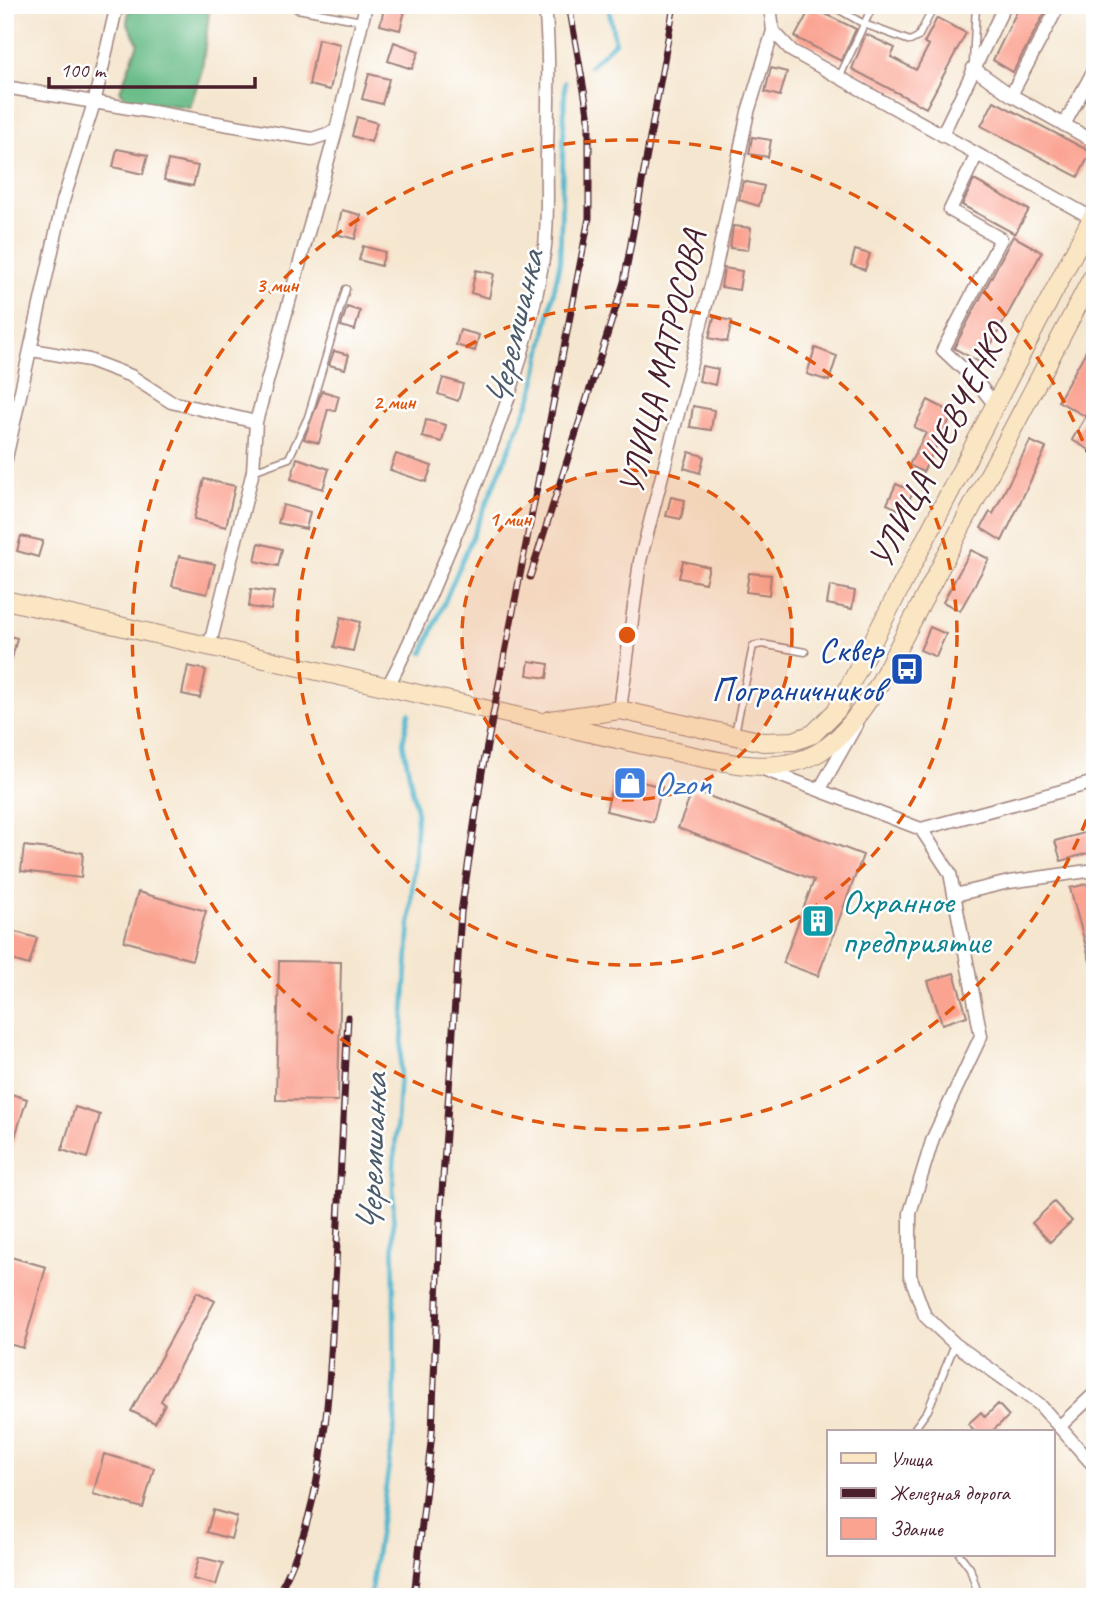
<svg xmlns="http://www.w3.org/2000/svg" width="1100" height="1602" viewBox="0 0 1100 1602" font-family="Caveat,sans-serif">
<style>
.forest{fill:#69bc88;stroke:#5a6e5a;stroke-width:2}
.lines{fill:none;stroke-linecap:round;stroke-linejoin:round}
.stream{stroke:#4eb5cd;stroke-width:4.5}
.building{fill:#fba391}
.lane-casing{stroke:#a0827d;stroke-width:9}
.street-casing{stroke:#a0827d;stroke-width:15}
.secondary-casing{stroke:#a0827d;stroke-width:20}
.lane{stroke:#fff;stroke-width:6}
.street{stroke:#fff;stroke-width:12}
.secondary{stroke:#fbe6c3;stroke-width:18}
.rail-casing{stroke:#4a1f2b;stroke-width:7}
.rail{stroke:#fff;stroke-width:4.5;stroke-dasharray:13;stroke-linecap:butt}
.ring{fill:none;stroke:#e0560e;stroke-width:3.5;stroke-dasharray:12 9}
.labels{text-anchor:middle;stroke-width:5;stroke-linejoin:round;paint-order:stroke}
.street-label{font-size:35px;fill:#4a1f2b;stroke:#fff}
.transit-label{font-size:35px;fill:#164399;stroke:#fff;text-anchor:end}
.shop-label{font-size:35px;fill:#366cbe;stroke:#fff;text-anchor:start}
.culture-label{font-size:35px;fill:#0d838f;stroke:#fff;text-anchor:start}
.water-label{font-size:37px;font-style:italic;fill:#4c5b6c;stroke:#fff}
.centre{fill:#e0560e;stroke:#fff;stroke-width:3.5}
.ring-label{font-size:21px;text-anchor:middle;font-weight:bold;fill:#e0560e;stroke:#fff;stroke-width:5;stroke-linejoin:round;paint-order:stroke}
</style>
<rect width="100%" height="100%" fill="#fff"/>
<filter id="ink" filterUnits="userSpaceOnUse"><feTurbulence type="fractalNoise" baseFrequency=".0143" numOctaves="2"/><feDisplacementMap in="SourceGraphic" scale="14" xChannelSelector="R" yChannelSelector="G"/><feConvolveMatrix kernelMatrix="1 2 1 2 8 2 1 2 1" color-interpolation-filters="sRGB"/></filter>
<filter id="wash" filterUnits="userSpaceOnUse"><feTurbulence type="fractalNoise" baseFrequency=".00686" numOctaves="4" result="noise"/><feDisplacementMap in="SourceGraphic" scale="28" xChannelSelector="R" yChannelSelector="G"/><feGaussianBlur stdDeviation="1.57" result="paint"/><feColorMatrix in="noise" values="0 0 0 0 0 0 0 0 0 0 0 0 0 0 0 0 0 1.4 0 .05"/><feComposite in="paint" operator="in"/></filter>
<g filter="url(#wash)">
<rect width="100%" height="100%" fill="#f5e6cf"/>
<!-- forest -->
<path class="forest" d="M 130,5 L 205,5 L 209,12 L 202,70 L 190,107 L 130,101 L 120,91 L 138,43 L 127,22 Z"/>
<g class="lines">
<!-- stream -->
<path class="stream" d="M 590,66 L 615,42 L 608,5
M 423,653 L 533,393 L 560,261 L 565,82
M 370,1597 L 395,1423 L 393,1181 L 417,814 L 403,743 L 409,713"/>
</g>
<g id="blocks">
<!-- building -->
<path class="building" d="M 385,5 L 405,11 L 400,30 L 380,25 Z
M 1020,5 L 1049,5 L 1013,72 L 993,60 Z
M 811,7 L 856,29 L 841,61 L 795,37 Z
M 937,18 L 966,33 L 926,108 L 852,69 L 866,34 L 895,48 L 891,57 L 916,70 L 929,45 L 924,43 Z
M 318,39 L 340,44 L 330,90 L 309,85 Z
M 394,42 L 419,51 L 412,69 L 388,61 Z
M 771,68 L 787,72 L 780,96 L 765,92 Z
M 369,74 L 389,79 L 382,104 L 362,99 Z
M 994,101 L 1091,152 L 1078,177 L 981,126 Z
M 357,117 L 377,123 L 371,142 L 352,136 Z
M 752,137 L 771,140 L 768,157 L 749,154 Z
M 117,149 L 148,155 L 143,174 L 113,167 Z
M 168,160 L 198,166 L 193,186 L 164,180 Z
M 974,180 L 1029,210 L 1015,234 L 962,205 Z
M 743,181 L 764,186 L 759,206 L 739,200 Z
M 342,210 L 361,215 L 355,239 L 336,234 Z
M 733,226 L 751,228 L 748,250 L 730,248 Z
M 1013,236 L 1042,252 L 981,363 L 954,348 Z
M 363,246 L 385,252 L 381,266 L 359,260 Z
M 855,250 L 870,254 L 865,270 L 851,265 Z
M 724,268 L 742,271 L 739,290 L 721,287 Z
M 476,270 L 494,274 L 489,298 L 471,293 Z
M 347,307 L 360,311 L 355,330 L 341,326 Z
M 714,317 L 732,321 L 727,342 L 709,338 Z
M 460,330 L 479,335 L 475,351 L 456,345 Z
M 1095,335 L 1095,399 L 1085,416 L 1058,401 Z
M 815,348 L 837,356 L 829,381 L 807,374 Z
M 334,351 L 349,355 L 345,369 L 329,365 Z
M 702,366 L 718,369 L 715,385 L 699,381 Z
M 443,378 L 463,384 L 458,401 L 438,394 Z
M 322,391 L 339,396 L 335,411 L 328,409 L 319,443 L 304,439 Z
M 928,400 L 953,413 L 923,472 L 909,465 L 926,433 L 914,427 Z
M 693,406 L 714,410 L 711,430 L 690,427 Z
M 1086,416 L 1095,421 L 1095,453 L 1072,440 Z
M 426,420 L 446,425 L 442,442 L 422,437 Z
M 1030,441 L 1046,448 L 1002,541 L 981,528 L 990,512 L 993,514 Z
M 689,452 L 704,456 L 700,473 L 684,468 Z
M 396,454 L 432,466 L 426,482 L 390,470 Z
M 297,458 L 329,469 L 323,489 L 291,479 Z
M 204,479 L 235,486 L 226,527 L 194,519 Z
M 896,484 L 913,491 L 904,512 L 887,504 Z
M 671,497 L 685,500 L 681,519 L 666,516 Z
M 283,505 L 310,512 L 306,529 L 278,523 Z
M 21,536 L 43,541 L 38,557 L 17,551 Z
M 259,543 L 282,549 L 278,566 L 255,561 Z
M 971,550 L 989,559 L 960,611 L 943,602 Z
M 179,556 L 215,564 L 207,594 L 172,586 Z
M 683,561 L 709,567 L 705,583 L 679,578 Z
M 749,573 L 771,575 L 769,595 L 746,592 Z
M 830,586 L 855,591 L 852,609 L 827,604 Z
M 251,589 L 274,592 L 271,610 L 249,607 Z
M 341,617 L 360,622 L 353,651 L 334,647 Z
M 930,627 L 946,634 L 936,657 L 920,650 Z
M 5,635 L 17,638 L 9,671 L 5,671 Z
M 529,661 L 549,664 L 547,678 L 527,675 Z
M 188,666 L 206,670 L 200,698 L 182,694 Z
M 615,775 L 662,787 L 653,822 L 606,811 Z
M 693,790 L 863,855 L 818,976 L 783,963 L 814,880 L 678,828 Z
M 1095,830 L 1095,851 L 1061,861 L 1055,841 Z
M 24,846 L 83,853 L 81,878 L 21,871 Z
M 1091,883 L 1095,896 L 1095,965 L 1091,965 L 1070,888 Z
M 138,892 L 206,911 L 192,960 L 124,941 Z
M 5,929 L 37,938 L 29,965 L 5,958 Z
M 279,961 L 341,962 L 338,1101 L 276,1100 Z
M 954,973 L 967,1016 L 942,1024 L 928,981 Z
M 5,1092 L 27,1099 L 8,1159 L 5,1159 Z
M 75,1107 L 100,1115 L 87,1158 L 62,1150 Z
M 1054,1202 L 1072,1221 L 1050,1242 L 1032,1223 Z
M 7,1256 L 46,1267 L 23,1348 L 5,1343 Z
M 197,1292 L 215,1301 L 161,1401 L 165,1404 L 155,1423 L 131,1411 Z
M 998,1404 L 1009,1416 L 991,1432 L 976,1432 L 968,1424 L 981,1412 L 985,1417 Z
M 104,1454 L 154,1468 L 143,1508 L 93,1494 Z
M 213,1510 L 237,1517 L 231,1539 L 207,1532 Z
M 199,1557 L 223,1563 L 216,1585 L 193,1579 Z"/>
</g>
</g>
<g filter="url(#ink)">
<use href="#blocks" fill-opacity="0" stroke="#a0827d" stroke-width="2"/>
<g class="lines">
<defs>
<path id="lane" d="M 297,5 L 297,9 L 362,21
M 831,5 L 864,24 L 910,41 L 918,37 L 935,5
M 973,63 L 976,5
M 839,78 L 873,5
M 253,471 L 289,458 L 308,417 L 346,289
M 735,733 L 753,646 L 762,644 L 805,652
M 912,1432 L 928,1410 L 955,1344
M 960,1555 L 970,1568 L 979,1597"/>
<path id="street" d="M 770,5 L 773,31 L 792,51 L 1092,218
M 973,68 L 1011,95 L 1095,142
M 5,87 L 312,139 L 336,131
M 1011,95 L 1059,5
M 1064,125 L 1095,68
M 942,135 L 1005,5
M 977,154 L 950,210 L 1001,239 L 943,350 L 976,381 L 995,405
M 32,350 L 89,360 L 131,376 L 171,402 L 256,422
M 5,463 L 63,201 L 94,103 L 117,5
M 209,648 L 253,471 L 256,422 L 336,131 L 366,5
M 388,686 C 413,639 432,590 453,541 C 494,444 527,358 544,254 C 549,220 546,187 547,153 C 548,103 550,55 545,5
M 620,710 L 640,561 L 716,266 L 748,112 L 773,31
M 763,769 L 921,829 L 1095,782
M 820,789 L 856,725
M 921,829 L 950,873 L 981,1036 L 933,1138 L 910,1213 L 910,1275 L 925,1316 L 955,1344 L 1039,1404 L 1095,1467
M 955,895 L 1009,882 L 1095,870
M 1059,1427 L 1095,1393"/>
<path id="secondary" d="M 5,600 L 648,746 C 702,756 771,782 821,751 C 845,736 862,709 878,686 L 1095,272
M 550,720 L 620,710 L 763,742 L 794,741 L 813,734 L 837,710 L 1095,212"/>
</defs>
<!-- lane casing -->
<use href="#lane" class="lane-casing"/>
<!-- street casing -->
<use href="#street" class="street-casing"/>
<!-- secondary casing -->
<use href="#secondary" class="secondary-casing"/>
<!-- lane -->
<use href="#lane" class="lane"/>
<!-- street -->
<use href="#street" class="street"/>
<!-- secondary -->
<use href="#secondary" class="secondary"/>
<defs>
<path id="rail" d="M 530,577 L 624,282 L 674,5
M 276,1597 C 328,1509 329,1382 335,1282 C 340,1194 344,1106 348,1017
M 414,1597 L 432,1433 L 440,1222 L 461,913 L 482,772 L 589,218 L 589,119 L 569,5"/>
</defs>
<!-- rail casing -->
<use href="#rail" class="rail-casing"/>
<!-- rail -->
<use href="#rail" class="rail"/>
</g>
</g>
<!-- distance rings -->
<circle cx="627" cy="635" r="165" fill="#e0560e" fill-opacity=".12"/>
<g class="ring">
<circle cx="627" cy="635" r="165"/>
<circle cx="627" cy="635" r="330"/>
<path d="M1094 800A495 495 0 1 1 1094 470"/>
</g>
<!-- icons -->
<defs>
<symbol id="bus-square" viewBox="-11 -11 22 22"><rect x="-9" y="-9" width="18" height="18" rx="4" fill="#1a4fb4" stroke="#fff"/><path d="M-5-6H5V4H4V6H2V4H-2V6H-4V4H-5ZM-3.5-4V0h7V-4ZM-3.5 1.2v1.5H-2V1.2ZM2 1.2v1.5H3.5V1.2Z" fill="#fff"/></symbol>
<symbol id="shop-square" viewBox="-11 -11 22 22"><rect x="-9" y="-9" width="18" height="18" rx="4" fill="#3f7fe0" stroke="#fff"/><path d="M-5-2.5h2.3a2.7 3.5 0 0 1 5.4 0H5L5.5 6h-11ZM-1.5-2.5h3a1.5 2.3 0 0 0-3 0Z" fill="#fff"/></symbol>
<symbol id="building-square" viewBox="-11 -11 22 22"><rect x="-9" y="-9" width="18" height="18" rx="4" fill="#0f9aa8" stroke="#fff"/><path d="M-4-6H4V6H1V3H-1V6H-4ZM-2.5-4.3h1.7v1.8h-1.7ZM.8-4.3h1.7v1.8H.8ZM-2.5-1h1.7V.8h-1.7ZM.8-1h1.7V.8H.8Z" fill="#fff"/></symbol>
</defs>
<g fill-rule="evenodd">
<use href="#bus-square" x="888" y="650" width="38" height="38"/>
<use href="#shop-square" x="611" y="764" width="38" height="38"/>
<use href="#building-square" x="799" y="902" width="38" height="38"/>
</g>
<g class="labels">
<!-- street labels -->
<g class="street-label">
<text transform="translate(662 362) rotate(-76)" y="12">УЛИЦА МАТРОСОВА</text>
<text transform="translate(938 446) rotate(-63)" y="12">УЛИЦА ШЕВЧЕНКО</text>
</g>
<!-- transit labels -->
<g class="transit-label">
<text x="883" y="661">Сквер<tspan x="883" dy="40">Пограничников</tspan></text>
</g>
<!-- shop labels -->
<g class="shop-label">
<text x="654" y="795">Ozon</text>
</g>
<!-- culture labels -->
<g class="culture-label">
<text x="842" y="913">Охранное<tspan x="842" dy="40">предприятие</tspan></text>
</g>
<!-- water labels -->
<g class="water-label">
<text transform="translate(513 329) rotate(-77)" y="13">Черемшанка</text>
<text transform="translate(371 1154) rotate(-88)" y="13">Черемшанка</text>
</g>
</g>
<circle cx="627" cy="635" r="10" class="centre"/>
<g class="ring-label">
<text x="277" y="292">3 мин</text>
<text x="394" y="409">2 мин</text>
<text x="510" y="526">1 мин</text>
</g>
<!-- margin -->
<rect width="1100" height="1602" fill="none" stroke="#fff" stroke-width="28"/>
<!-- legend -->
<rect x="827" y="1430" width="228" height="126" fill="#ffffff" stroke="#b7a5aa" stroke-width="2"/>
<rect x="841" y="1453" width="35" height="10" fill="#fbe6c3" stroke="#b7a5aa" stroke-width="2"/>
<text x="890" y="1466" font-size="21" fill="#4a1f2b">Улица</text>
<rect x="841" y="1488" width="35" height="10" fill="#4a1f2b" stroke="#b7a5aa" stroke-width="2"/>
<text x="890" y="1500" font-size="21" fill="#4a1f2b">Железная дорога</text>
<rect x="841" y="1518" width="35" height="21" fill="#fba391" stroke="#b7a5aa" stroke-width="2"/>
<text x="890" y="1536" font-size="21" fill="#4a1f2b">Здание</text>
<!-- scale -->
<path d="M49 77v10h206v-10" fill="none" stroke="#4a1f2b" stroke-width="3.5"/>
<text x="60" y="77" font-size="21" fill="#4a1f2b" stroke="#ffffff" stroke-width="5" paint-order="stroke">100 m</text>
</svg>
